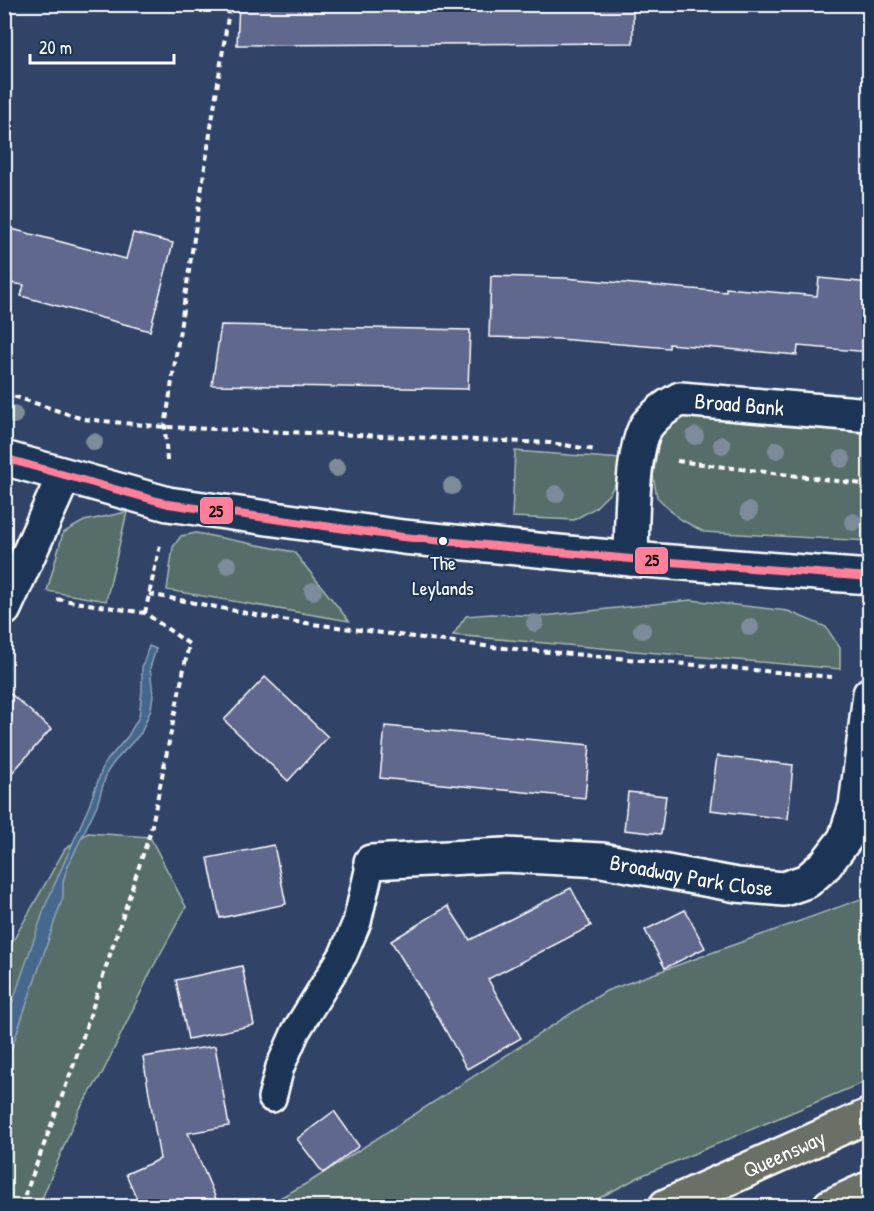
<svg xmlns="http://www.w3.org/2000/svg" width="874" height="1211" viewBox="0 0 874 1211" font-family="'Patrick Hand',sans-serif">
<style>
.green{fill:#566d69;stroke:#aab6b4;stroke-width:1.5}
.water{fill:#45678c;stroke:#8fa4ba;stroke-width:1.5}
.building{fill:#60678e;stroke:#fff;stroke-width:1.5}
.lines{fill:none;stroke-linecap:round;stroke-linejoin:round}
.lane-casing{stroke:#fff;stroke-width:32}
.street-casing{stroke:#fff;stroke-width:38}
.secondary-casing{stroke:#fff;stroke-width:38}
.highway-casing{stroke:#fff;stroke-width:38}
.path{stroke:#fff;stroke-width:4;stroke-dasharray:6 4.5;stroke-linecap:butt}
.lane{stroke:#1d3557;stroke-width:27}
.street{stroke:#1d3557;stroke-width:33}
.secondary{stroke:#1d3557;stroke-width:33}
.highway{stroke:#6b7065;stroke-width:33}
.bus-1-casing{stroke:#1d3557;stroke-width:12}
.bus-1{stroke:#ff8098;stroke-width:8}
.tree{fill:#7d8b9a}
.bus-dot{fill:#fff;stroke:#1d3557;stroke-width:2}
.labels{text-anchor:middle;stroke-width:4.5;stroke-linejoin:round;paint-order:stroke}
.bus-label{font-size:20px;fill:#fff;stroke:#1d3557}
.street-label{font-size:22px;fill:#fff;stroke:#1d3557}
.line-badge{stroke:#1d3557;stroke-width:2}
.pale-badge-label{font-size:16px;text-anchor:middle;font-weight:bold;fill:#111}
</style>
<rect width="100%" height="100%" fill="#314468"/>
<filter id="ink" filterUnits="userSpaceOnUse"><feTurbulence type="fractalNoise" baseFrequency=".0167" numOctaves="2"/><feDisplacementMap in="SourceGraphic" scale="12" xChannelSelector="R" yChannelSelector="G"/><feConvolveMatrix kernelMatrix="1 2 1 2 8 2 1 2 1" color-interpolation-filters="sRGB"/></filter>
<g filter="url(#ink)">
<!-- green -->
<path class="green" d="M 698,410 L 864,434 L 869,439 L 869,541 L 704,532 L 678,518 L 657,497 L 653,476 L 660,436 L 675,419 Z
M 515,451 L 622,459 L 620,477 L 609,494 L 595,508 L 574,520 L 512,517 Z
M 127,512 L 106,601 L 47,591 L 63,533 L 84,521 Z
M 196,533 L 294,552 L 349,621 L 167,590 L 173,547 L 181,536 Z
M 691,600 L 788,611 L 826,627 L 840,648 L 840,669 L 453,635 L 466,616 L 491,614 L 543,616 Z
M 88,833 L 150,837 L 186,907 L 152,969 L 103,1072 L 79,1110 L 39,1206 L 5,1206 L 5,955 L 65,849 Z
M 869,896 L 869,1080 L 643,1175 L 584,1206 L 265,1206 L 311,1181 L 606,991 Z"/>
<!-- water -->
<path class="water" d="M 149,646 L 156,649 L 150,668 L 153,695 L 151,709 L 141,733 L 115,761 L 107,772 L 97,805 L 68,866 L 63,881 L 63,897 L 5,1068 L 5,1024 L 46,904 L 89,806 L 104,764 L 128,736 L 139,717 L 142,691 L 142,667 Z"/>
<!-- building -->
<path class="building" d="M 239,4 L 633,4 L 633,43 L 237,45 Z
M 4,227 L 126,259 L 133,233 L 173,243 L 150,331 L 21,296 L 24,285 L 4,282 Z
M 491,276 L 565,278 L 726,292 L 726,288 L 817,296 L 819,278 L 870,283 L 870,352 L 798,346 L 797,355 L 669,344 L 669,348 L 559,339 L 489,337 Z
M 221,325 L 470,330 L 468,389 L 212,385 Z
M 265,677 L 328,737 L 288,781 L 224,720 Z
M 4,688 L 51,729 L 4,782 Z
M 385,726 L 590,745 L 585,798 L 380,778 Z
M 717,756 L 793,765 L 788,819 L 710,810 Z
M 628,792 L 666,796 L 661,834 L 624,830 Z
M 274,845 L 286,904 L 220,918 L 208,858 Z
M 571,888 L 591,926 L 488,979 L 521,1038 L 467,1069 L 438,1017 L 391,941 L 448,906 L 470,940 Z
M 685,910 L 705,948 L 665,968 L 645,930 Z
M 242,966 L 254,1025 L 188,1039 L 176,980 Z
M 215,1046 L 229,1126 L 188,1133 L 219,1206 L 140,1206 L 126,1174 L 160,1159 L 143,1057 Z
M 334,1111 L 359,1146 L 323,1173 L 297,1139 Z"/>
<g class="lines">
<defs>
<path id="lane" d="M 272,1098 L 280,1067 L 296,1031 L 343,955 L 357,922 L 371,862"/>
<g id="street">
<path id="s1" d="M 631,559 C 632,528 631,449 647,425 C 656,413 667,406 680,399 L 870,415"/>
<path d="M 4,609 L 64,476"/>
<path id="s2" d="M 371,862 L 505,855 L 602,860 L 737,885 L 784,889 L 807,881 L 826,864 L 845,839 L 856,806 L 870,694"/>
</g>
<path id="secondary" d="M 4,458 L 168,504 L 403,537 L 631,559 L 870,577"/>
<g id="highway">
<path id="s3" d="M 666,1206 L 870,1115"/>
<path d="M 830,1206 L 870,1188"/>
</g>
</defs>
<!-- lane casing -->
<use href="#lane" class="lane-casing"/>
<!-- street casing -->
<use href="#street" class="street-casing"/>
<!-- secondary casing -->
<use href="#secondary" class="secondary-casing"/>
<!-- highway casing -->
<use href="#highway" class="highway-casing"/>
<!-- path -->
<path class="path" d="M 4,393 L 83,419 L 165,427 L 551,443 L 596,450
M 167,461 L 165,427 L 230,4
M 677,461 L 870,485
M 149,594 L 282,620 L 492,647 L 833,677
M 145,613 L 160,545
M 21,1206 L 74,1064 L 151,830 L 189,644 L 145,613 L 56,599"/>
<!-- lane -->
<use href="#lane" class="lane"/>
<!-- street -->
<use href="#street" class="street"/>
<!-- secondary -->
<use href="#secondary" class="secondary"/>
<!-- highway -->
<use href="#highway" class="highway"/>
<defs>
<path id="bus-1" d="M 4,458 L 168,504 L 403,537 L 631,559 L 870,577"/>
</defs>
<!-- bus-1 casing -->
<use href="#bus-1" class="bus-1-casing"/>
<!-- bus-1 -->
<use href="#bus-1" class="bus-1"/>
</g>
<!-- trees -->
<g class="tree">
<circle cx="14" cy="415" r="9"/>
<circle cx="695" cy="436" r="9"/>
<circle cx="94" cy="442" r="9"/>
<circle cx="722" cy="445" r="9"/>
<circle cx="777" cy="450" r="9"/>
<circle cx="842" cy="459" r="9"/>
<circle cx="337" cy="468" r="9"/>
<circle cx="452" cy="486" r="9"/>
<circle cx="556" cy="494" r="9"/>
<circle cx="749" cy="511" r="9"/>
<circle cx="853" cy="522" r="9"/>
<circle cx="228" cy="565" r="9"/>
<circle cx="313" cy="591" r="9"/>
<circle cx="535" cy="623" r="9"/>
<circle cx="750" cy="627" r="9"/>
<circle cx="642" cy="630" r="9"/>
</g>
</g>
<!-- markers -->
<circle class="bus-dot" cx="443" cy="541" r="5"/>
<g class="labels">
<!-- bus labels -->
<g class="bus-label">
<text x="443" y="570">The<tspan x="443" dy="25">Leylands</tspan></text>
</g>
<!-- street labels -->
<g class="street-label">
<text dy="8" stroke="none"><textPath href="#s1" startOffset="238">Broad Bank</textPath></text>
<text dy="8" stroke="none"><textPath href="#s2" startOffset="322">Broadway Park Close</textPath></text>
<text dy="8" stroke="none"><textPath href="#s3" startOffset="129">Queensway</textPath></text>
</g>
</g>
<g class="line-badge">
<rect x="199" y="496" width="35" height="29" rx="6" fill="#ff8098"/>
<rect x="634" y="546" width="35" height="29" rx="6" fill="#ff8098"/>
</g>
<g class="pale-badge-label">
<text x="216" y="517">25</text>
<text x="652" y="566">25</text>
</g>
<!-- margin -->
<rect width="874" height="1211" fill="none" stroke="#1d3557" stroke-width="24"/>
<rect x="12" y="12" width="850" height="1187" fill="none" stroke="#fff" stroke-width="2" filter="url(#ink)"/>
<!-- scale -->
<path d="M30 54v9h144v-9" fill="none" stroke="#ffffff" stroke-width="3"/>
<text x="39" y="54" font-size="18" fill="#ffffff" stroke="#1d3557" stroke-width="4.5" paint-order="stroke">20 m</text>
</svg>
